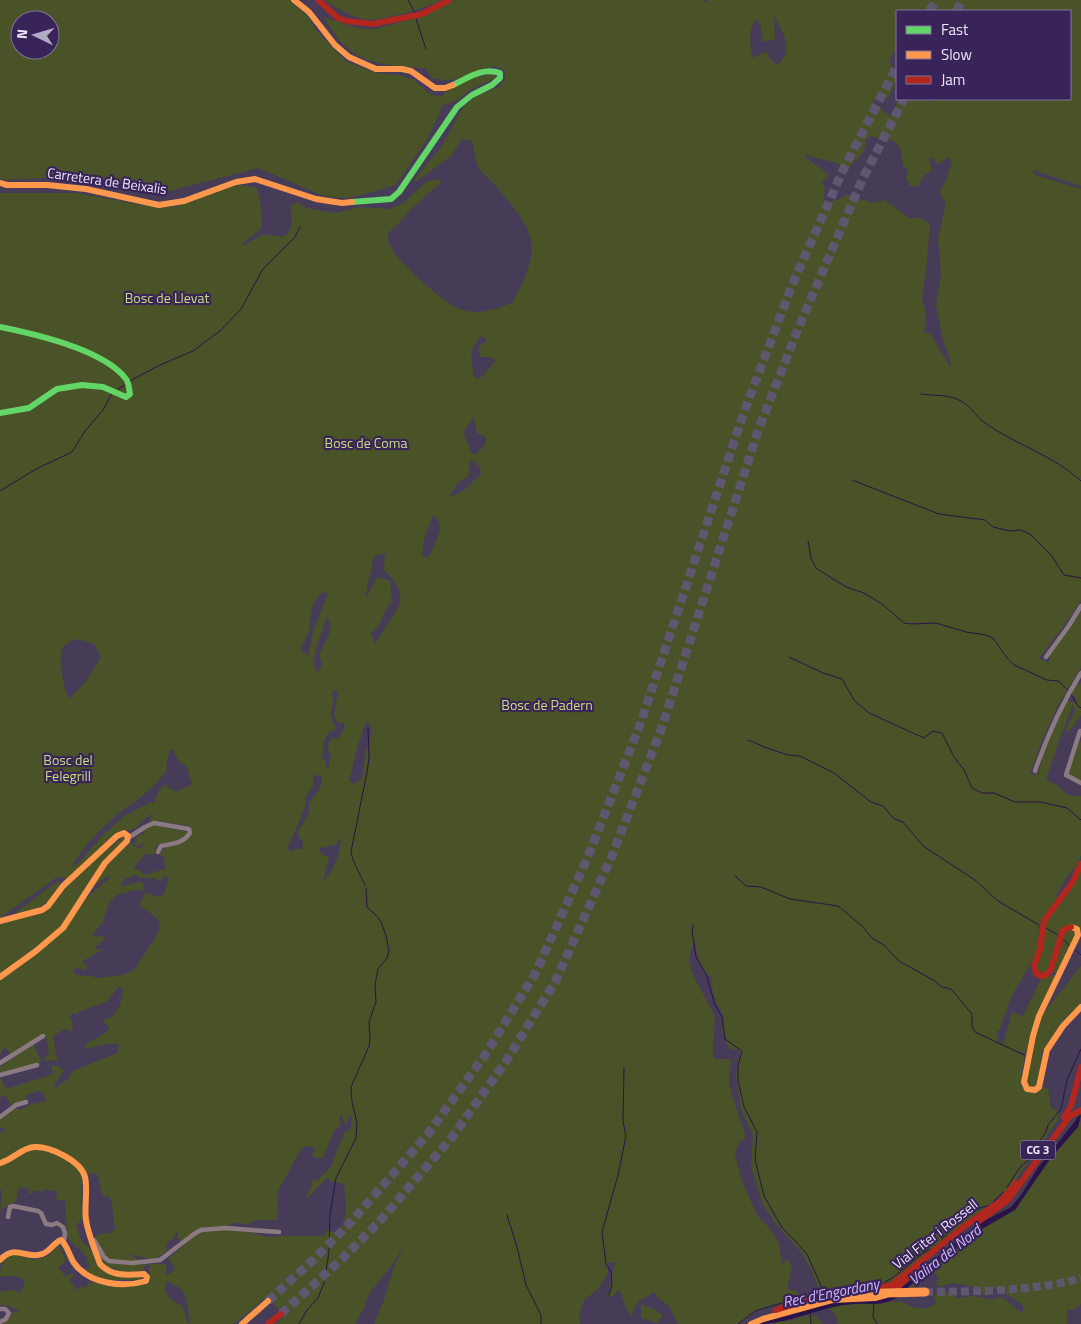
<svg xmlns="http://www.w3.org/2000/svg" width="1081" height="1324" viewBox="0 0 1081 1324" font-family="'Titillium Web',sans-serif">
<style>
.green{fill:#4a5228;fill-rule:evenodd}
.water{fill:#2a1347}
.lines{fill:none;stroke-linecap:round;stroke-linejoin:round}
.stream{stroke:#2a1347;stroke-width:1}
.primary-tunnel{stroke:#5f5670;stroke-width:8;stroke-dasharray:8 4;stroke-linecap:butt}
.highway-tunnel{stroke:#5f5670;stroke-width:9;stroke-dasharray:9 4.5;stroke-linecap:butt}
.street{stroke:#8b7a82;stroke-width:4.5}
.fast{stroke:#63d668;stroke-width:6}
.slow{stroke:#ff974d;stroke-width:6}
.jam{stroke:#b3261e;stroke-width:6}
.slow-bridge{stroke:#ff974d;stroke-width:9}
.labels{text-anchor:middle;stroke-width:4.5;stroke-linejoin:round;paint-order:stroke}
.shield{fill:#392459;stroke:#b6acca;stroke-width:1}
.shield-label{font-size:12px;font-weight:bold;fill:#ece6fb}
.street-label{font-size:14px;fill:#ece6fb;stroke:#392459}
.park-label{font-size:14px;fill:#c8dd7b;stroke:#392459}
.water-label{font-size:15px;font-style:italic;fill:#cdb7fd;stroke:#392459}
</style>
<rect width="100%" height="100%" fill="#463c58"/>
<!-- green -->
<path class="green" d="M 0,0 L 292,0 L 291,2 L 307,15 L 316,30 L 345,61 L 377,73 L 400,75 L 414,80 L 428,93 L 441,97 C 453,83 477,74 496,75 L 494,79 L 471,89 L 459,99 L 442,106 L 438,117 L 428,138 L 396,185 L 354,197 L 340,198 L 324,196 L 258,168 L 170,191 L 159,191 L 86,176 L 4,180 L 0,178 ZM 20,20 L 50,20 L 50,50 L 20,50 Z
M 324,0 L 441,0 C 428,8 376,23 362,19 C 348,15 336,7 324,0 Z
M 455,0 L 702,0 L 709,3 L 707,0 L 1081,0 L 1081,186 L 1032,170 L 1035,175 L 1081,189 L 1081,600 L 1063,627 L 1039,658 L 1048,663 L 1051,653 L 1081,610 L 1081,667 L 1058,705 L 1043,738 L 1030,773 L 1033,775 L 1038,773 L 1047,742 L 1066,700 L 1073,703 L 1077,701 L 1071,692 L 1076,685 L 1081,683 L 1081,715 L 1069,732 L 1066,729 L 1075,711 L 1073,705 L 1060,738 L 1046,780 L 1057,785 L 1067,795 L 1080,796 L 1081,797 L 1081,855 L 1076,868 L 1072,870 L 1056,895 L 1057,899 L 1042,919 L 1039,926 L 1038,945 L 1033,960 L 1011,997 L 1000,1029 L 996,1032 L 998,1037 L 997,1042 L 1003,1044 L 1012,1012 L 1023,1016 L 1041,979 L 1052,975 L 1055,976 L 1034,1022 L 1026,1054 L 1015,1051 L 1025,1056 C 1023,1070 1013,1096 1037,1092 L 1043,1085 L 1043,1087 L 1048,1089 L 1051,1108 L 1059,1112 L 1058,1120 L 1011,1187 L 893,1281 C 869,1287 842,1282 820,1292 L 810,1267 L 800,1251 L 775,1223 L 762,1203 L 751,1166 L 753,1135 L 741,1109 L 738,1090 L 736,1075 L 740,1049 L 731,1050 L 728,1046 L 722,1032 L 724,1017 L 716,1002 L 712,987 L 711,978 C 696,961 699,958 694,938 L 689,958 L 692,973 L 715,1016 L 713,1050 L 714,1059 L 731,1059 L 729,1082 L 732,1095 L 745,1135 L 745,1139 L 739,1142 L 735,1155 L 742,1181 L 757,1215 L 771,1230 L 779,1243 L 782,1264 L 788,1259 L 792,1266 L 787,1289 L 797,1291 L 800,1296 L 797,1299 L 755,1312 L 739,1324 L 678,1324 L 669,1306 L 658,1298 L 654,1292 C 641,1301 636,1299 632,1317 L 626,1309 L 620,1291 L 616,1291 L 614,1296 L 608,1296 L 614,1266 L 618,1262 L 608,1263 L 608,1273 L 598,1289 L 584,1300 L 579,1316 L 580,1324 L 374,1324 L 384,1300 L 394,1266 L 407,1242 L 389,1269 L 369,1294 L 364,1308 L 355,1324 L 275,1324 L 285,1316 L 267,1297 L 238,1321 L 232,1324 L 0,1324 L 10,1318 L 13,1312 L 18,1313 L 19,1311 L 10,1306 L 0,1305 L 0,1292 L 10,1290 L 21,1292 L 25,1281 C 18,1274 9,1276 0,1277 C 0,1265 2,1260 12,1253 L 34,1260 L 48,1256 L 58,1245 L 60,1245 L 61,1251 L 66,1260 L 58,1268 L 66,1277 L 72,1273 L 74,1275 L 69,1280 L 77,1290 L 82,1286 L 84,1288 L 90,1282 L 112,1285 L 150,1284 L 149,1264 L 166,1264 L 166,1275 L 171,1273 L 175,1267 L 168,1259 L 189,1241 L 179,1241 L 177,1232 L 175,1230 L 175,1236 L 172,1240 L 168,1241 L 166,1247 L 168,1249 C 154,1265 146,1257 128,1254 L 137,1259 L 144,1260 L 146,1264 L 142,1271 L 126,1273 L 106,1266 L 100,1260 L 95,1245 L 96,1236 L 102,1233 L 109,1234 L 115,1229 L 111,1199 L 108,1196 L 104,1196 L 102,1193 L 97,1174 L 91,1173 L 82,1180 L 81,1207 L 83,1219 L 76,1225 L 81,1240 L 91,1250 L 102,1269 L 142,1278 L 140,1280 L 101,1280 L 85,1270 L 90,1266 L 86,1261 L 88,1259 L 79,1247 L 77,1248 L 67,1237 L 65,1200 L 56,1200 L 57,1192 L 44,1189 L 43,1192 L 33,1190 L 32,1194 L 29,1193 L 29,1189 L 19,1187 L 16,1201 L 0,1210 L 2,1192 L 0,1189 L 0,1133 L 5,1130 L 3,1127 L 0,1128 L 0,1119 L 15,1108 L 20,1110 L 32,1104 L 46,1101 L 43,1092 L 37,1091 L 25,1096 L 26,1099 L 12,1106 L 5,1095 L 0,1097 L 0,1077 L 6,1089 L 53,1074 L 51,1065 L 58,1066 L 64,1070 L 54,1086 L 56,1088 L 69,1078 L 73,1071 L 117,1053 L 119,1044 L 105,1044 L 86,1049 L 84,1045 L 107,1032 L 109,1027 L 101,1021 L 112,1017 L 120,1006 L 123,989 L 119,986 L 107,1002 L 80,1011 L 76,1014 L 72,1013 L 70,1017 L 73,1023 L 72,1032 L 65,1029 L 53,1036 L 56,1055 L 58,1060 L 45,1061 L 44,1058 L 49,1054 L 46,1037 L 43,1034 L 10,1054 L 5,1046 L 1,1052 L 0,1056 L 0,980 L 66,927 L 85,899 L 111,877 L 106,877 L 94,886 L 94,884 C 105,868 114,853 131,842 L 133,846 L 142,849 L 144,841 L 140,846 L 135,845 L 137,835 L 144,835 L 143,829 L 154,825 L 188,832 L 187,835 L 170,843 L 157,844 L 154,855 L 144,854 L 144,855 L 137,863 L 134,869 L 140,870 L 144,875 L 165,869 L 164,859 L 167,857 L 163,857 L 160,855 L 165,846 L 183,842 L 192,836 L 191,826 L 157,821 L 149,823 L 153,813 L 141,822 L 136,828 L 131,830 L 125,830 L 116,833 L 67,879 L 57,877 L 0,918 L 0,193 L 77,193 L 142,205 L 161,207 L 177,206 L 233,186 L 240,185 L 257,188 L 261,206 L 262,228 L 242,244 L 245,245 C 251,241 257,237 263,235 C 270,234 277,237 283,236 C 294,233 292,215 290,207 L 294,203 L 298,203 L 306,208 L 335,213 L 360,207 L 390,209 L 403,203 L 427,181 L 436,179 L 442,182 C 426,195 412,208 398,224 C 395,227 389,231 388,235 C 382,251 445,304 460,309 C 478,316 495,309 512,303 C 545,243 535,233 494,184 C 489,179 482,173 478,167 C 476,164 474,147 472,141 L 462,139 L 450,157 L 417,181 L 414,180 L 441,147 L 464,106 L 478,95 L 499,87 L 506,76 L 505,70 L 494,66 L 457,79 L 446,80 L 432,78 L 425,68 C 395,66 363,66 341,42 C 334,35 329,25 323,17 L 361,29 L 375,29 L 424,16 ZM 897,11 L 1070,11 L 1070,99 L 932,99 L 931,102 L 920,99 L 900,99 L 890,116 L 871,101 L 888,98 C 896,80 903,79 889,62 L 893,52 L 897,53 ZM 774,16 C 783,32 795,50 777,65 L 768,57 L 769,52 L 762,53 L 753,58 C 750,46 747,29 757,18 L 761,27 L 763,42 L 775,39 ZM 871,136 L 893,141 L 900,147 L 903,167 L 908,168 L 906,178 L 910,186 L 918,186 L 924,176 L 932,170 L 929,159 L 934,158 L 937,165 L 949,157 L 952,162 L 945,183 L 940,191 L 942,198 L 946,203 L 938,239 L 941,275 L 936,305 L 942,336 L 952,366 L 949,365 L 930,333 L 924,333 L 926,324 L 925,309 L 922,299 L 927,261 L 930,224 L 921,218 L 909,218 L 885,200 L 874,203 L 847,195 L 837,200 L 823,203 L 825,189 L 822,182 L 828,177 L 828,174 L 806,158 L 805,155 L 833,162 L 848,169 C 854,160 868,153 865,140 ZM 480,336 L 485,338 L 487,341 L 481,344 L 478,349 L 480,357 L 489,357 L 496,360 L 482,377 L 476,379 L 474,376 C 473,367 469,354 474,346 C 476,342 478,341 480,336 ZM 473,416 L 477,433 L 486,437 L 486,444 L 476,454 L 471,453 L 464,434 L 465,429 L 471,422 ZM 472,460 L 480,467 L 481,474 C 472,481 463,495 450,496 C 452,493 454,488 456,485 C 465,476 471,481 469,463 ZM 434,515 C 437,518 439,521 440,526 C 440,533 432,555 426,558 L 422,556 L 424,540 L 432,517 ZM 385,554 L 384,570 C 395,582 403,588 399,606 L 375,644 L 371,633 C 384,624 382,610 392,602 L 390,581 L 377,577 L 366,598 C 366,584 373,570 373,556 ZM 323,592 L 328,594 L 314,628 L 308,656 L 301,649 C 303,643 308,636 309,630 C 311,616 310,602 323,592 ZM 326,617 C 338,628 323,644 319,655 C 322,662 324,668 316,673 L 314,663 L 315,651 L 320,636 L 323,630 ZM 76,639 L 94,644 L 101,657 L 86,681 L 69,699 C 64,691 57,656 63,648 C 65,644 72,640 76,639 ZM 333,690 L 338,691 L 334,715 L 338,723 L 344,723 L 345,727 L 338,739 L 333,738 L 329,742 L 328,752 L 331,754 L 328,772 L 325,759 L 322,760 L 324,741 L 330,731 L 335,731 L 336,727 C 328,717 331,710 334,700 L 332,697 ZM 366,721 L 371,727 L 371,735 L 366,751 L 362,778 L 354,784 L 349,781 L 358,745 ZM 170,749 L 173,750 L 178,760 L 187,767 L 192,784 C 187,788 182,787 177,792 L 167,787 L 166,784 C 158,789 157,795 154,804 L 151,802 L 124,816 L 103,835 L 79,862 L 71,867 C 80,851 98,831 112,819 C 131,803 154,791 167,769 L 166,765 ZM 314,775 L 322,776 C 323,784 316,797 309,802 L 309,813 L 298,831 L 299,838 L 303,841 L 302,849 L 295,849 L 290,852 L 288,847 L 302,815 L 306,803 L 305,797 L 313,786 ZM 340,838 C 342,850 333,874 323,881 L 329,856 L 325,856 L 319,851 L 320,848 L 335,845 ZM 135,875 L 142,878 L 153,878 L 160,881 L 166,875 L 169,879 L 165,892 L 161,897 L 146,893 L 143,887 L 143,882 L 134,883 L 124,886 L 121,885 L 123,880 ZM 139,889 L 146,893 L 139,905 L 157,918 L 160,925 L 157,935 L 133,971 L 122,975 L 96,978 L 92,976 L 76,975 L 73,971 L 76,968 L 86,970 L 87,965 L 83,964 L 83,961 L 103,949 L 96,949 L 96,947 L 106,938 L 101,936 L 93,937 L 92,935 L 103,922 L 109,903 L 117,895 ZM 350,1114 L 352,1118 L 351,1129 L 345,1132 L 334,1157 L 332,1166 L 317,1180 L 312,1180 L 312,1185 L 306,1196 L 308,1197 L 328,1177 L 329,1180 L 339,1183 L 344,1183 L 346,1211 L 340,1235 L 327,1230 L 323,1236 L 282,1236 L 266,1237 L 228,1225 L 232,1223 L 249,1224 L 256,1220 L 278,1220 L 277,1193 L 301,1149 L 306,1146 L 316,1148 L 312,1154 L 315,1158 L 323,1158 L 334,1131 L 341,1125 L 339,1118 L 341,1115 L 346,1125 ZM 166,1281 C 189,1289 187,1300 190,1323 L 188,1323 L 182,1305 L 173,1301 L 165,1292 Z
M 1079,742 L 1081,742 L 1081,780 L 1070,776 L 1069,771 Z
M 122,837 L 125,837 L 124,840 L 108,856 L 64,922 L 56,932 L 0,975 L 0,923 L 40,913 L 85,869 Z
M 1081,869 L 1081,932 L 1069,924 L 1049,967 L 1046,972 L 1039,972 L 1037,967 L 1043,948 L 1045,924 Z
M 58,881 L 60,884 C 57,901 31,914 15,913 Z
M 1071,929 L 1076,934 L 1057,973 L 1053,972 C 1056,959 1058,934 1071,929 Z
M 1081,966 L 1081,1003 L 1065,1019 L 1042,1052 L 1039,1083 L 1036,1087 L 1029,1087 L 1027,1081 L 1035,1034 L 1042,1015 Z
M 33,1044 L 42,1062 L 0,1073 L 0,1067 Z
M 1081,1120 L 1081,1304 L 1072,1310 L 1067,1309 L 1067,1324 L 837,1324 C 837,1316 835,1313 828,1308 L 830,1307 L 853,1304 L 881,1304 L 892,1301 L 896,1303 L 900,1301 C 911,1306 926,1314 936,1303 L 934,1297 L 941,1286 L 935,1285 L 939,1277 L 932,1272 L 916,1286 L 910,1288 L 911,1285 L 941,1259 L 980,1230 L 1015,1210 L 1050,1159 L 1078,1127 ZM 953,1283 L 971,1286 L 986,1296 L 991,1294 L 986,1290 L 988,1287 L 999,1289 L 1023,1305 L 1023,1311 L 1020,1312 L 1002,1297 L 993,1300 L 974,1296 L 958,1298 L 948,1293 L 941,1286 Z
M 641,1304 L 655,1310 L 663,1316 L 657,1323 L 641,1318 Z
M 810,1314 L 817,1317 L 823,1324 L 768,1324 L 792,1320 Z"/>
<!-- water -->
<path class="water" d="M 1081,1115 L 1078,1127 L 1050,1159 L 1015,1210 L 980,1230 L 941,1259 L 906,1289 L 899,1290 L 951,1245 L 982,1222 L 1011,1207 L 1021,1195 L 1037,1169 L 1076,1120 L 1078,1116 Z
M 889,1296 L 899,1296 C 884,1307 870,1303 854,1304 C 821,1306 791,1324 758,1324 L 815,1306 Z"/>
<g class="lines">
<!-- stream -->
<path class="stream" d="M 408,0 L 415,13
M 416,19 L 426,49
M 130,381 L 160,365 L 193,351 L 221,330 L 241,309 L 263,269 L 295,237 L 300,227
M 117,390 L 126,384
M 921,394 C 934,396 947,394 959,400 C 971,405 975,416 985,423 C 1016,445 1053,455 1081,481
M 852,480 L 939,514 L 985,520 L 993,527 L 1010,531 L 1020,530 L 1030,534 L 1051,555 L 1064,575 L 1081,578
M 0,491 L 36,469 L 72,452 L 85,431 L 103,410 L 112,393
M 808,541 L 811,558 L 816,568 L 846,587 L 864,593 L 882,604 L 904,623 L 912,624 L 936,623 L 966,632 L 986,635 L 993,638 L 1007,658 L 1014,665 L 1047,680 L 1058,681 L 1068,690
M 789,657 L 823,673 L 842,679 L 854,700 L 869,713 L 924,738 L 933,731 L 942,733 L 954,757 L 964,770 L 972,788 L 982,793 L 994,793 L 1015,802 L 1041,802 L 1067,808 L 1081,820
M 1070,693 L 1078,706 L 1081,708
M 748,740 L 767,748 L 788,755 L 800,756 L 834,773 L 871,802 L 883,806 L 894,819 L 903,822 L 923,846 L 975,880 L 998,901 L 1039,925
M 735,876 L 746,886 L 761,887 L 790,899 L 838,906 L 861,925 L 873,939 L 884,945 L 899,961 L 935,981 L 942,987 L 951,989 L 972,1014 L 972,1026 L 975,1032 L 1024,1055
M 365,885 C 360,874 353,863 351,852 L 367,772 L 369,758 L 368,728
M 693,925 L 692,931 L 696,957 L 706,974 L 715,1005 L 722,1017 L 725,1039 L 742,1051 L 738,1066 L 738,1081 L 744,1107 L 757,1132 L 755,1159 L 764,1196 L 781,1226 L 807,1254 L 822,1288
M 1046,928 L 1058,935
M 1063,939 L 1069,945
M 1075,950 L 1081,955
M 1007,1187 L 1021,1166 L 1031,1158 L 1033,1150 L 1046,1132 L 1048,1125 L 1061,1109 L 1067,1080 L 1081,1049
M 994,1201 L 1003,1192
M 507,1215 L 517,1247 L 526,1285 L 541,1315 L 541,1324
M 942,1239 C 955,1226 968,1210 987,1206
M 885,1282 C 902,1274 913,1258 930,1249
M 609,1295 L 612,1285 L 611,1272 L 606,1264 L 602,1232 L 618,1175 L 626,1136 L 623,1121 L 624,1068
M 874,1303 L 873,1317 L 877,1324
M 810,1312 L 811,1324
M 299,1324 L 307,1310 L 318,1298 L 324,1283 L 329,1252 L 330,1215 L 336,1178 L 356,1138 L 357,1123 L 352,1102 L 351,1087 L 369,1046 L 370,1038 L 369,1022 L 376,1002 L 375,984 L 378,969 L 387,958 L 389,951 L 386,936 L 381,922 L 377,916 L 367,907 L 366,888
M 738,1324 L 755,1311 L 805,1296"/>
<!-- primary-tunnel -->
<path class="primary-tunnel" d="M 925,1292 C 977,1291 1030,1292 1081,1278"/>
<!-- highway-tunnel -->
<path class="highway-tunnel" d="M 929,11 L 937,0
M 956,11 L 963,0
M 268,1301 L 313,1260 L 351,1222 L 427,1135 L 485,1055 L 535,974 L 587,859 L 640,725 L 743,415 L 792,285 L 843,170 L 897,66
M 281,1314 L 343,1258 L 379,1222 L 453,1136 L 506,1061 L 555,982 L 611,858 L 661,730 L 759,428 L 798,329 L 862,180 L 904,99"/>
<!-- street -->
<path class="street" d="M 1046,657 L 1068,627 L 1081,606
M 1080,731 L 1066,775 L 1081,783
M 1035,771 C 1047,736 1061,705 1081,673
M 128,838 L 145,827 L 154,823 L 189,829 L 190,833 C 184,843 172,844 161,846 L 158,852
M 0,1063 L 43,1036
M 0,1075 L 37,1065
M 0,1117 L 16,1105 L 26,1102
M 8,1217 L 10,1207 L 13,1206 L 38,1211 L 41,1213 L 46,1224 L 52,1225 L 57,1223 L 63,1227 L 65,1233 L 64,1241
M 94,1240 L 104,1257 L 109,1261 L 132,1263 L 160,1260 L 194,1234 L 201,1230 L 225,1228 L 279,1232
M 0,1309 L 5,1309 L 9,1313 L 6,1319 L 0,1322"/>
<!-- fast -->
<path class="fast" d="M 352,202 L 391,199 L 399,192 L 457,107 L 472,95 L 492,85 L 500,78 L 500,73 C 483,67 468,78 453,85
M 0,327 C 35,334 104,350 126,379 C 129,383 129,389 130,394 L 126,397 L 103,387 L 82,385 L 57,389 L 29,408 L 0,413"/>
<!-- slow -->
<path class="slow" d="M 294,0 L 309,12 L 335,45 L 349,57 L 376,69 L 402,69 L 411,71 L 435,88 L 445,88 L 453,85
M 0,183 L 7,185 L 47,185 L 86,189 L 159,205 L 184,201 L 236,182 L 255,179 L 316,199 L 342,203 L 352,202
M 0,921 L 42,910 L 48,906 L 63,886 L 117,836 L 124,833 L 128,836 L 127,841 L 105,863 L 63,928 L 36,951 L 0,977
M 1071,927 L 1077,929 L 1078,935 L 1039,1016 L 1033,1036 L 1024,1082 L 1027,1089 L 1035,1090 L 1039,1087 L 1047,1050 L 1063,1026 L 1081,1007
M 0,1163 C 13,1160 21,1148 34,1147 C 50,1146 81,1161 85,1177 C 88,1190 84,1206 86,1220 C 88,1234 95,1250 100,1264 C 112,1277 128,1275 144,1274 L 147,1277 L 146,1281 C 123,1288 89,1284 74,1263 C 69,1256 68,1246 61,1240 C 53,1243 50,1252 42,1254 C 25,1260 16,1243 0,1260
M 242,1324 L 268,1301
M 751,1324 L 763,1319 L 832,1300 L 875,1298 L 886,1295"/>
<!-- jam -->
<path class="jam" d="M 318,0 L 338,18 L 347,21 L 373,24 L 422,14 L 449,0
M 1071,927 L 1063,930 L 1051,969 L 1046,975 L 1040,976 L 1036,973 L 1034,966 L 1040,949 L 1044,921 L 1072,883 L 1081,864
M 1064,1117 L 1071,1106 L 1081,1067
M 979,1221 L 1008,1200 L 1069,1117 L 1081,1110
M 896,1288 L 917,1270
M 776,1310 L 833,1292 L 880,1288 L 892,1285 L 966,1225 L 1001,1201 L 1016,1183
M 268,1324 L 281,1314"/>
<!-- slow-bridge -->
<path class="slow-bridge" d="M 823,1298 L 846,1294 L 925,1292"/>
</g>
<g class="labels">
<!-- shield labels -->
<rect class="shield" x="1020.5" y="1140.5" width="35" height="19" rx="4"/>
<g class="shield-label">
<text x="1038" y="1154">CG 3</text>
</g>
<!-- street labels -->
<g class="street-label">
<text transform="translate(107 181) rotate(8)" y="5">Carretera de Beixalis</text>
<text transform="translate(935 1234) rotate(-38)" y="5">Vial Fiter i Rossell</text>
</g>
<!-- park labels -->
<g class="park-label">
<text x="167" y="303">Bosc de Llevat</text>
<text x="366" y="448">Bosc de Coma</text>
<text x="547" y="710">Bosc de Padern</text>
<text x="68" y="765">Bosc del<tspan x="68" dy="16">Felegrill</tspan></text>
</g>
<!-- water labels -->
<g class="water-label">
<text transform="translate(945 1255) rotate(-38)" y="5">Valira del Nord</text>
<text transform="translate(831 1293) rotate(-11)" y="5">Rec d'Engordany</text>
</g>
</g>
<!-- legend -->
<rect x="896" y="10" width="175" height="90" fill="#392459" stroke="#81729a"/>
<rect x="906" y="26" width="25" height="8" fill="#63d668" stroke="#81729a"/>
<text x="941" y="35" font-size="15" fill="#ece6fb">Fast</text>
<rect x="906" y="51" width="25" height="8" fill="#ff974d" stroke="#81729a"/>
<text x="941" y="60" font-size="15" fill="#ece6fb">Slow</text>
<rect x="906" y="76" width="25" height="8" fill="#b3261e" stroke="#81729a"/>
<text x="941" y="85" font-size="15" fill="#ece6fb">Jam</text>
<!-- north arrow -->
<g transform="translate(35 35) rotate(275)"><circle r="24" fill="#392459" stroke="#81729a"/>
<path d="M0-4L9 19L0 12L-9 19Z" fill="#b2aac2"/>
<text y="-8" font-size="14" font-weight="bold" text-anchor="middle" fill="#ece6fb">N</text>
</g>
</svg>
